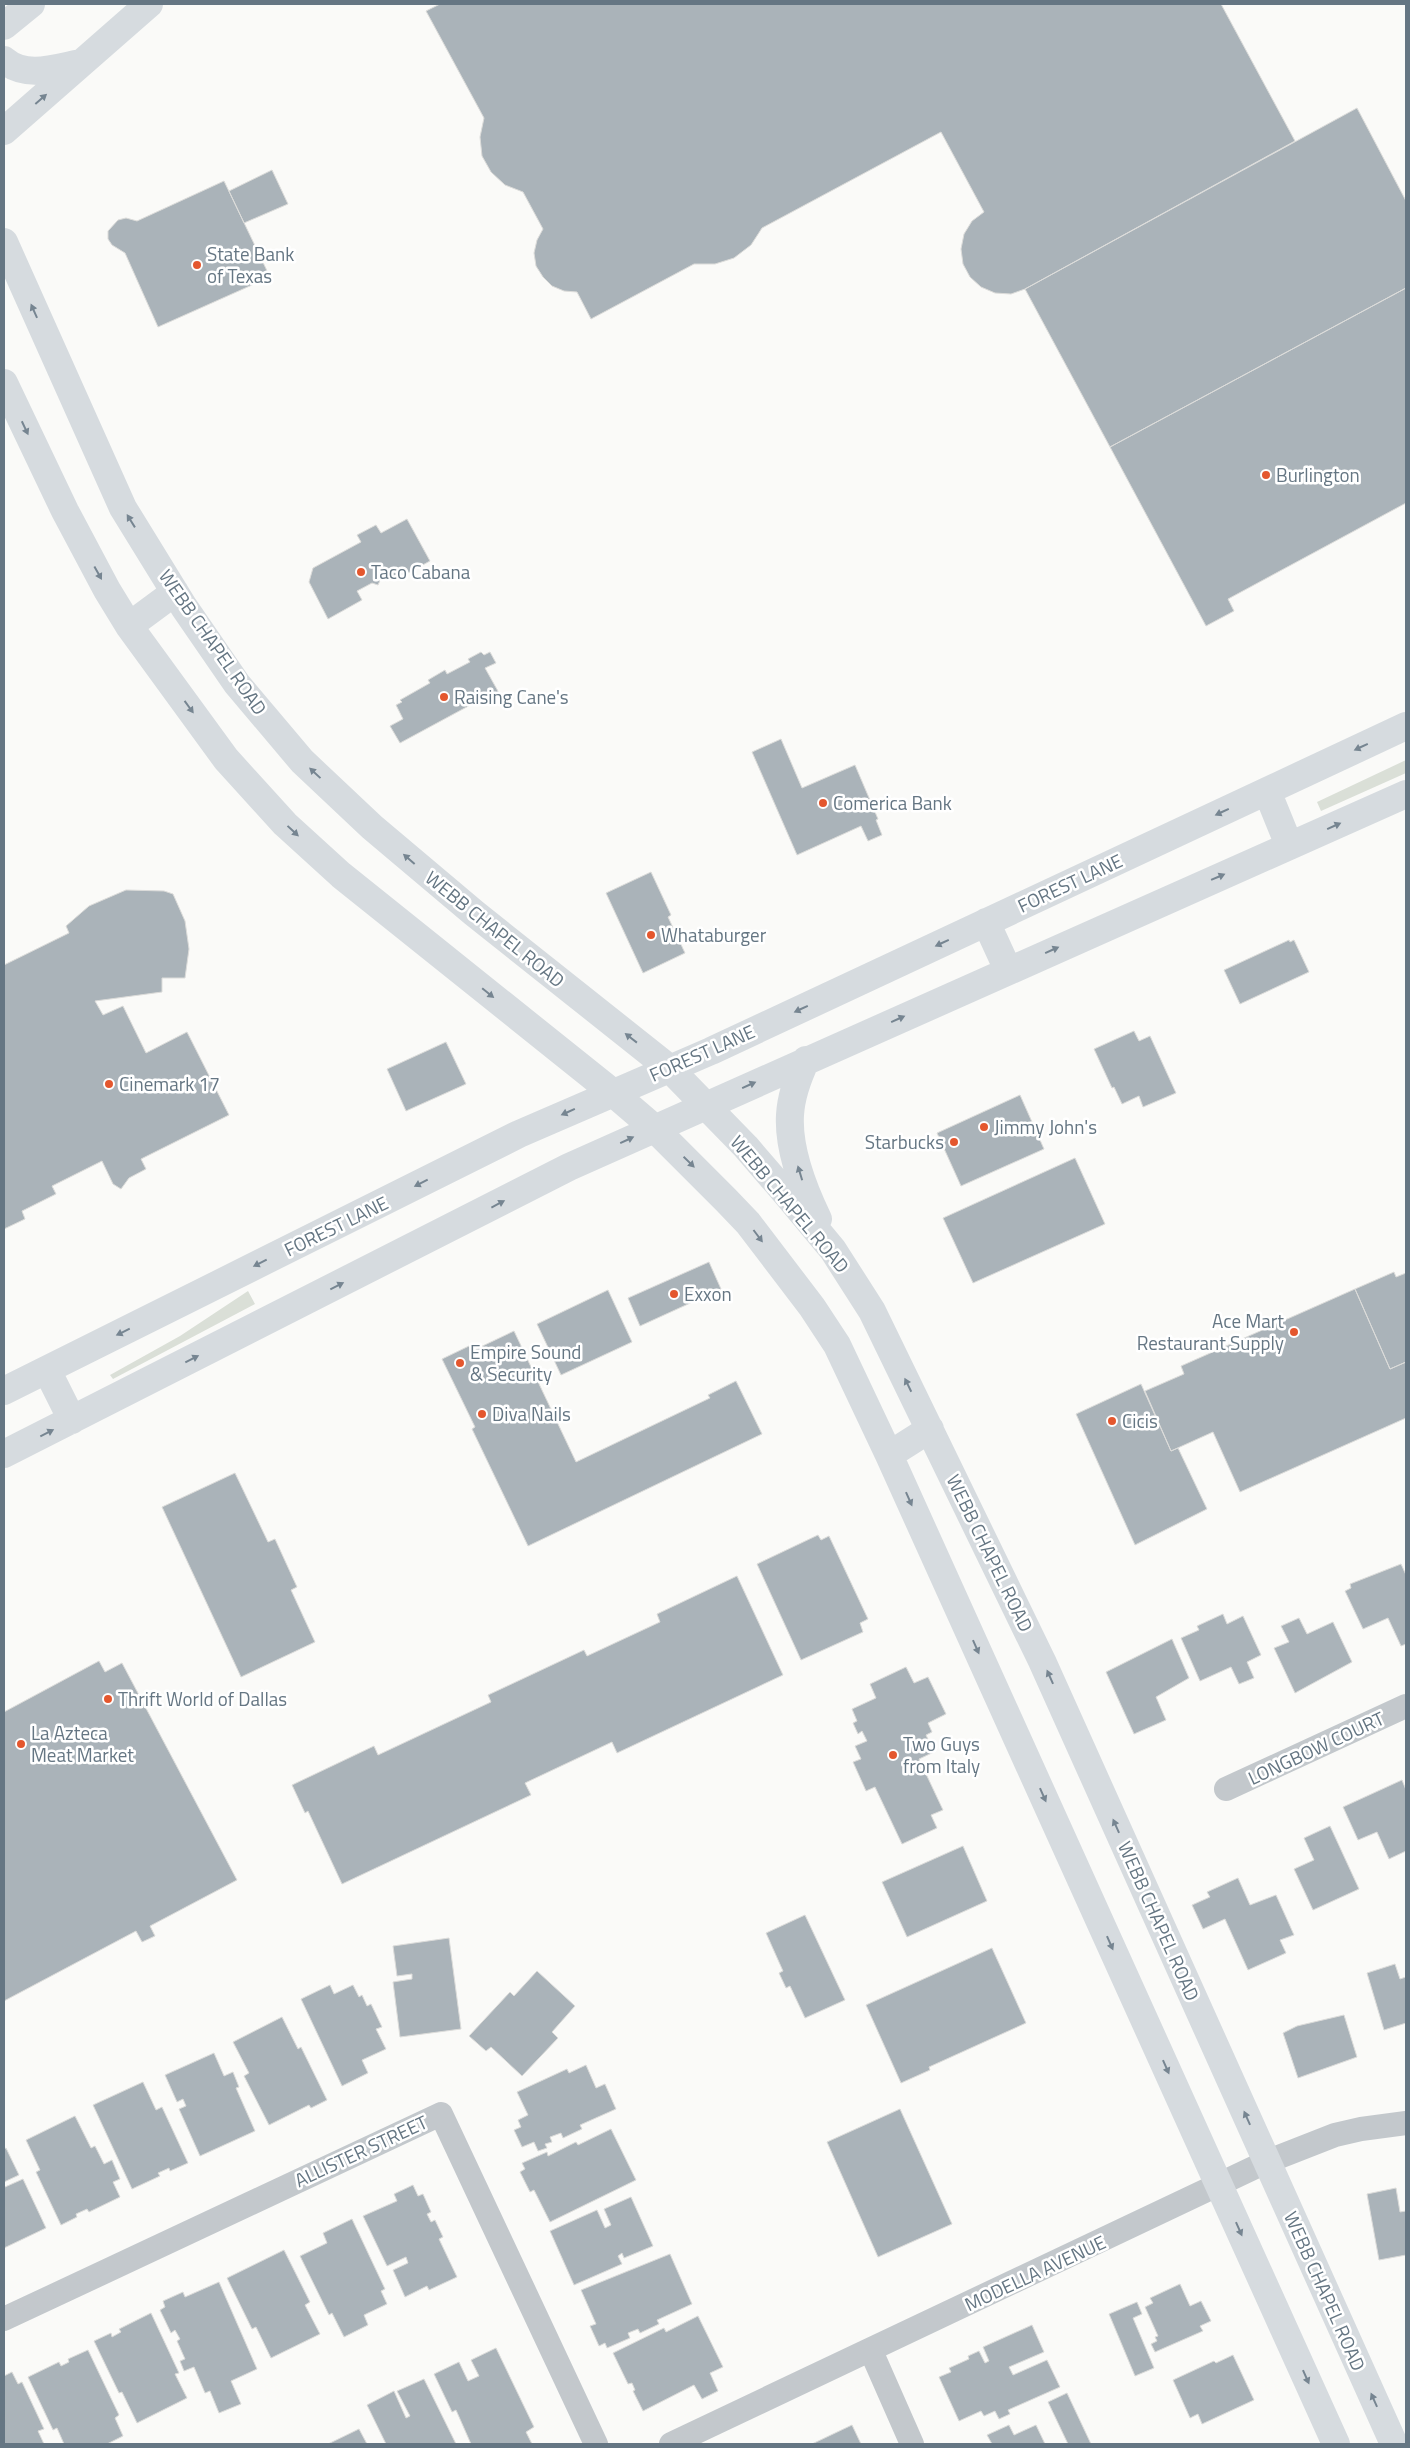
<svg xmlns="http://www.w3.org/2000/svg" width="1410" height="2448" viewBox="0 0 1410 2448" font-family="'Titillium Web',sans-serif">
<style>
.green{fill:#dadfd7}
.building{fill:#aab3b9;stroke:#dcdcda}
.lines{fill:none;stroke-linecap:round;stroke-linejoin:round}
.street{stroke:#c3c8cc;stroke-width:24}
.secondary{stroke:#d6dbdf;stroke-width:28}
.oneway{fill:#768591}
.poi-dot{fill:#e4572e;stroke:#fff;stroke-width:2}
.labels{text-anchor:middle;stroke-width:5;stroke-linejoin:round;paint-order:stroke}
.poi-label{font-size:19px;fill:#657683;stroke:#fff;text-anchor:start}
.street-label{font-size:19px;fill:#657683;stroke:#fff}
</style>
<rect width="100%" height="100%" fill="#fafaf8"/>
<!-- green -->
<path class="green" d="M 1406,760 L 1406,773 L 1321,811 L 1317,802 Z
M 248,1291 L 255,1304 L 113,1379 L 110,1375 L 180,1336 Z"/>
<!-- building -->
<path class="building" d="M 440,4 L 1221,4 L 1295,141 L 1025,289 L 1011,294 L 995,293 L 981,287 L 970,277 L 963,264 L 961,249 L 964,234 L 972,221 L 984,212 L 941,132 L 762,228 L 751,245 L 734,258 L 715,264 L 694,264 L 591,319 L 577,292 L 564,291 L 552,286 L 543,277 L 536,266 L 534,253 L 537,240 L 543,229 L 523,192 L 505,185 L 491,172 L 482,156 L 480,137 L 484,118 L 426,11 Z
M 1357,108 L 1406,201 L 1406,288 L 1110,447 L 1025,289 Z
M 272,170 L 288,204 L 244,223 L 229,191 Z
M 224,181 L 270,277 L 158,327 L 125,253 L 112,245 L 108,239 L 108,231 L 118,220 L 126,218 L 137,221 Z
M 1406,288 L 1406,503 L 1228,599 L 1234,611 L 1206,626 L 1110,447 Z
M 407,519 L 430,561 L 395,580 L 382,576 L 378,585 L 372,583 L 357,591 L 362,600 L 328,619 L 309,582 L 313,568 L 361,542 L 357,535 L 376,525 L 381,533 Z
M 481,652 L 484,655 L 490,652 L 496,663 L 485,668 L 499,693 L 488,699 L 487,696 L 400,743 L 390,726 L 403,719 L 396,705 L 402,702 L 400,700 L 430,683 L 428,680 L 445,670 L 447,674 L 470,662 L 468,659 Z
M 781,739 L 802,788 L 855,765 L 878,819 L 876,820 L 882,835 L 868,841 L 861,826 L 797,855 L 752,752 Z
M 651,872 L 671,915 L 668,917 L 685,953 L 643,973 L 606,893 Z
M 126,890 L 164,891 L 173,894 L 185,921 L 189,949 L 185,978 L 162,978 L 162,992 L 95,1001 L 103,1015 L 123,1006 L 146,1053 L 187,1032 L 229,1115 L 141,1159 L 146,1169 L 129,1178 L 121,1189 L 113,1184 L 102,1161 L 52,1186 L 56,1194 L 22,1211 L 25,1219 L 4,1229 L 4,965 L 69,933 L 66,926 L 89,906 Z
M 1289,940 L 1290,942 L 1294,940 L 1309,972 L 1240,1004 L 1224,970 Z
M 1134,1031 L 1139,1041 L 1150,1036 L 1176,1093 L 1143,1107 L 1139,1096 L 1122,1104 L 1114,1087 L 1112,1088 L 1094,1049 Z
M 446,1042 L 466,1084 L 406,1111 L 387,1069 Z
M 1020,1095 L 1044,1149 L 961,1186 L 937,1133 Z
M 1075,1158 L 1105,1224 L 973,1283 L 943,1218 Z
M 709,1262 L 721,1289 L 640,1326 L 628,1298 Z
M 1394,1272 L 1396,1277 L 1406,1273 L 1406,1362 L 1390,1369 L 1355,1289 Z
M 1355,1289 L 1390,1369 L 1406,1362 L 1406,1418 L 1240,1492 L 1213,1432 L 1171,1451 L 1145,1391 L 1184,1374 L 1181,1366 Z
M 608,1290 L 632,1342 L 561,1375 L 537,1324 Z
M 514,1331 L 576,1462 L 710,1398 L 708,1395 L 736,1381 L 762,1434 L 528,1546 L 472,1429 L 475,1427 L 442,1359 L 469,1346 L 472,1351 Z
M 1141,1384 L 1171,1451 L 1178,1448 L 1207,1509 L 1135,1545 L 1076,1414 Z
M 235,1473 L 268,1542 L 275,1539 L 297,1587 L 291,1590 L 315,1642 L 241,1677 L 162,1507 Z
M 818,1535 L 821,1540 L 829,1536 L 868,1619 L 860,1623 L 863,1632 L 801,1660 L 757,1564 Z
M 1401,1564 L 1406,1575 L 1406,1644 L 1401,1646 L 1388,1618 L 1363,1629 L 1345,1591 L 1351,1588 L 1350,1584 Z
M 737,1576 L 783,1675 L 617,1753 L 612,1742 L 525,1783 L 531,1795 L 342,1884 L 308,1811 L 305,1813 L 292,1785 L 374,1746 L 378,1755 L 491,1702 L 488,1695 L 584,1650 L 587,1656 L 660,1622 L 657,1614 Z
M 1223,1614 L 1227,1624 L 1243,1616 L 1261,1655 L 1247,1662 L 1254,1678 L 1239,1684 L 1231,1667 L 1200,1681 L 1181,1638 L 1199,1630 L 1197,1626 Z
M 1299,1618 L 1307,1634 L 1333,1622 L 1352,1662 L 1295,1693 L 1274,1648 L 1289,1642 L 1281,1626 Z
M 1172,1639 L 1189,1678 L 1156,1697 L 1166,1720 L 1134,1734 L 1106,1672 Z
M 99,1661 L 105,1672 L 122,1663 L 237,1880 L 150,1926 L 155,1936 L 142,1942 L 136,1931 L 4,2001 L 4,1712 Z
M 906,1667 L 914,1683 L 928,1677 L 946,1714 L 928,1723 L 932,1732 L 926,1735 L 934,1752 L 919,1759 L 943,1810 L 931,1815 L 937,1828 L 902,1844 L 875,1787 L 866,1791 L 853,1762 L 861,1759 L 855,1746 L 867,1741 L 862,1731 L 858,1734 L 853,1723 L 857,1721 L 852,1709 L 876,1698 L 870,1684 Z
M 1402,1780 L 1406,1790 L 1406,1851 L 1389,1859 L 1377,1832 L 1358,1840 L 1343,1807 Z
M 1330,1826 L 1359,1889 L 1313,1910 L 1294,1869 L 1314,1860 L 1304,1838 Z
M 963,1846 L 987,1901 L 907,1937 L 882,1882 Z
M 1238,1878 L 1250,1905 L 1276,1895 L 1294,1935 L 1280,1940 L 1286,1953 L 1248,1970 L 1225,1919 L 1203,1929 L 1192,1905 L 1210,1897 L 1207,1892 Z
M 805,1915 L 845,2000 L 805,2018 L 790,1986 L 786,1988 L 779,1973 L 783,1971 L 766,1933 Z
M 449,1938 L 461,2029 L 400,2037 L 393,1982 L 412,1979 L 412,1974 L 397,1976 L 393,1946 Z
M 992,1948 L 1026,2023 L 929,2067 L 930,2070 L 901,2083 L 866,2005 Z
M 1395,1964 L 1400,1979 L 1406,1977 L 1406,2023 L 1384,2030 L 1367,1973 Z
M 537,1971 L 575,2006 L 552,2032 L 558,2038 L 522,2076 L 491,2047 L 486,2051 L 469,2036 L 510,1992 L 514,1996 Z
M 330,1985 L 334,1994 L 353,1985 L 359,1997 L 362,1995 L 367,2006 L 371,2004 L 382,2027 L 376,2029 L 386,2049 L 362,2060 L 368,2073 L 342,2086 L 301,1999 Z
M 1344,2015 L 1357,2057 L 1298,2078 L 1283,2033 L 1297,2026 Z
M 282,2017 L 298,2049 L 301,2047 L 327,2100 L 311,2108 L 309,2105 L 269,2125 L 244,2076 L 249,2073 L 233,2042 Z
M 214,2053 L 224,2076 L 233,2072 L 239,2087 L 236,2088 L 255,2131 L 200,2156 L 179,2109 L 186,2106 L 183,2099 L 177,2102 L 165,2075 Z
M 586,2065 L 596,2088 L 605,2084 L 616,2109 L 580,2125 L 582,2129 L 563,2138 L 561,2133 L 550,2137 L 552,2142 L 545,2144 L 547,2148 L 538,2151 L 534,2142 L 522,2147 L 514,2130 L 521,2127 L 518,2120 L 528,2115 L 517,2092 L 567,2069 L 569,2073 Z
M 143,2082 L 156,2110 L 162,2107 L 188,2163 L 170,2171 L 169,2168 L 158,2173 L 160,2176 L 132,2189 L 93,2105 Z
M 900,2109 L 952,2224 L 878,2257 L 827,2142 Z
M 75,2116 L 91,2148 L 95,2146 L 104,2164 L 112,2160 L 120,2179 L 113,2182 L 120,2197 L 89,2212 L 87,2209 L 76,2214 L 77,2217 L 61,2225 L 36,2172 L 40,2170 L 26,2140 Z
M 611,2129 L 636,2180 L 550,2222 L 534,2190 L 530,2192 L 520,2172 L 525,2169 L 522,2163 L 547,2152 L 548,2156 L 576,2142 L 578,2145 Z
M 6,2148 L 19,2175 L 4,2182 L 4,2149 Z
M 23,2179 L 46,2228 L 4,2248 L 4,2184 L 5,2187 Z
M 413,2185 L 418,2196 L 423,2194 L 431,2212 L 427,2214 L 431,2222 L 435,2220 L 443,2237 L 439,2239 L 457,2277 L 429,2290 L 427,2286 L 405,2297 L 393,2270 L 408,2263 L 406,2257 L 387,2266 L 363,2216 L 397,2201 L 394,2194 Z
M 1396,2188 L 1400,2212 L 1406,2211 L 1406,2255 L 1379,2260 L 1367,2194 Z
M 631,2197 L 653,2246 L 624,2258 L 622,2253 L 618,2256 L 622,2264 L 574,2285 L 550,2231 L 597,2210 L 605,2228 L 611,2225 L 604,2209 Z
M 352,2219 L 385,2289 L 381,2291 L 387,2304 L 364,2315 L 368,2325 L 344,2337 L 332,2313 L 329,2315 L 300,2256 L 327,2243 L 323,2233 Z
M 284,2250 L 310,2302 L 305,2305 L 320,2334 L 271,2358 L 256,2327 L 252,2329 L 227,2278 Z
M 670,2254 L 692,2304 L 657,2320 L 659,2324 L 640,2333 L 638,2329 L 628,2333 L 630,2338 L 607,2348 L 605,2343 L 599,2346 L 590,2326 L 596,2324 L 581,2290 Z
M 219,2282 L 257,2369 L 231,2381 L 241,2404 L 219,2413 L 210,2391 L 205,2393 L 194,2367 L 184,2371 L 180,2361 L 185,2359 L 177,2341 L 180,2339 L 175,2330 L 171,2333 L 160,2310 L 165,2307 L 163,2301 L 183,2292 L 185,2297 Z
M 1180,2284 L 1190,2306 L 1201,2301 L 1211,2321 L 1200,2326 L 1203,2331 L 1155,2352 L 1151,2344 L 1157,2341 L 1155,2337 L 1158,2336 L 1145,2307 L 1153,2303 L 1150,2298 Z
M 1137,2302 L 1142,2314 L 1133,2318 L 1154,2368 L 1135,2376 L 1109,2314 Z
M 151,2313 L 179,2373 L 175,2374 L 187,2398 L 137,2423 L 122,2392 L 119,2393 L 94,2341 L 111,2333 L 112,2337 L 121,2332 L 119,2329 Z
M 698,2316 L 723,2367 L 710,2373 L 718,2391 L 702,2399 L 694,2385 L 643,2411 L 633,2391 L 635,2390 L 632,2383 L 628,2384 L 613,2353 L 664,2328 L 666,2332 Z
M 1032,2325 L 1044,2352 L 1009,2367 L 1013,2375 L 1047,2360 L 1060,2387 L 1008,2410 L 1010,2414 L 999,2419 L 995,2411 L 984,2416 L 981,2411 L 959,2421 L 939,2377 L 951,2372 L 949,2368 L 969,2359 L 968,2356 L 979,2351 L 985,2363 L 989,2361 L 983,2347 Z
M 496,2348 L 534,2427 L 526,2432 L 532,2444 L 471,2444 L 456,2410 L 452,2412 L 434,2374 L 459,2362 L 468,2381 L 479,2376 L 471,2360 Z
M 88,2350 L 119,2415 L 115,2418 L 123,2436 L 107,2444 L 64,2444 L 57,2428 L 53,2430 L 28,2377 L 59,2362 L 61,2366 L 69,2362 L 68,2359 Z
M 1233,2355 L 1254,2400 L 1202,2424 L 1198,2414 L 1190,2418 L 1173,2380 L 1214,2361 L 1216,2363 Z
M 12,2372 L 18,2384 L 22,2382 L 44,2429 L 38,2431 L 44,2444 L 4,2444 L 4,2376 Z
M 424,2379 L 456,2444 L 386,2444 L 367,2405 L 394,2391 L 406,2418 L 410,2416 L 397,2391 Z
M 1067,2393 L 1091,2444 L 1068,2444 L 1048,2402 Z
M 852,2425 L 861,2444 L 812,2444 Z
M 1009,2425 L 1014,2435 L 1036,2425 L 1045,2444 L 992,2444 L 987,2435 Z
M 359,2429 L 367,2444 L 328,2444 Z"/>
<g class="lines">
<!-- street -->
<path class="street" d="M 1226,1789 L 1406,1706
M 4,2319 L 441,2114 L 596,2444
M 871,2351 L 912,2444
M 671,2444 L 1266,2162 L 1335,2135 L 1361,2129 L 1406,2123"/>
<!-- secondary -->
<path class="secondary" d="M 4,26 L 31,4
M 4,60 C 26,79 55,68 81,63
M 4,131 L 149,4
M 4,242 L 123,508 L 184,607 L 237,684 L 302,761 L 372,827 L 474,913 L 669,1068 L 746,1147 L 789,1197 L 833,1250 L 872,1311 L 1042,1661 L 1394,2444
M 4,383 L 65,511 L 107,590 L 129,626 L 226,759 L 285,824 L 341,875 L 612,1092 L 654,1128 L 726,1200 L 748,1223 L 812,1307 L 837,1345 L 889,1455 L 1336,2444
M 129,626 L 175,592
M 1267,791 L 1289,845
M 986,922 L 1008,970
M 806,1060 C 798,1077 791,1097 790,1115 C 788,1149 804,1190 818,1219
M 47,1370 L 72,1420
M 4,1391 L 519,1134 L 711,1051 L 1406,726
M 4,1454 L 569,1167 L 1406,794
M 889,1455 L 930,1429"/>
</g>
<!-- one-way arrows -->
<defs><path id="oneway-solid" d="M-6-.8H1V-3.2L6.5 0L1 3.2V.8H-6Z" transform="scale(1.25)"/></defs>
<g class="oneway">
<use href="#oneway-solid" transform="translate(41 99) rotate(-41)"/>
<use href="#oneway-solid" transform="translate(34 311) rotate(-114)"/>
<use href="#oneway-solid" transform="translate(25 428) rotate(65)"/>
<use href="#oneway-solid" transform="translate(131 521) rotate(-122)"/>
<use href="#oneway-solid" transform="translate(98 573) rotate(61)"/>
<use href="#oneway-solid" transform="translate(189 707) rotate(54)"/>
<use href="#oneway-solid" transform="translate(1361 747) rotate(155)"/>
<use href="#oneway-solid" transform="translate(315 773) rotate(-137)"/>
<use href="#oneway-solid" transform="translate(1222 812) rotate(155)"/>
<use href="#oneway-solid" transform="translate(1334 826) rotate(-24)"/>
<use href="#oneway-solid" transform="translate(293 831) rotate(43)"/>
<use href="#oneway-solid" transform="translate(409 859) rotate(-139)"/>
<use href="#oneway-solid" transform="translate(1218 877) rotate(-23)"/>
<use href="#oneway-solid" transform="translate(942 943) rotate(155)"/>
<use href="#oneway-solid" transform="translate(1052 950) rotate(-24)"/>
<use href="#oneway-solid" transform="translate(488 993) rotate(39)"/>
<use href="#oneway-solid" transform="translate(801 1009) rotate(155)"/>
<use href="#oneway-solid" transform="translate(898 1019) rotate(-24)"/>
<use href="#oneway-solid" transform="translate(631 1038) rotate(-142)"/>
<use href="#oneway-solid" transform="translate(749 1085) rotate(-24)"/>
<use href="#oneway-solid" transform="translate(568 1112) rotate(156)"/>
<use href="#oneway-solid" transform="translate(627 1140) rotate(-25)"/>
<use href="#oneway-solid" transform="translate(689 1162) rotate(44)"/>
<use href="#oneway-solid" transform="translate(800 1173) rotate(-107)"/>
<use href="#oneway-solid" transform="translate(421 1183) rotate(153)"/>
<use href="#oneway-solid" transform="translate(498 1204) rotate(-28)"/>
<use href="#oneway-solid" transform="translate(758 1236) rotate(53)"/>
<use href="#oneway-solid" transform="translate(260 1263) rotate(153)"/>
<use href="#oneway-solid" transform="translate(337 1286) rotate(-27)"/>
<use href="#oneway-solid" transform="translate(123 1332) rotate(154)"/>
<use href="#oneway-solid" transform="translate(192 1359) rotate(-27)"/>
<use href="#oneway-solid" transform="translate(908 1385) rotate(-116)"/>
<use href="#oneway-solid" transform="translate(47 1433) rotate(-27)"/>
<use href="#oneway-solid" transform="translate(909 1499) rotate(66)"/>
<use href="#oneway-solid" transform="translate(976 1647) rotate(66)"/>
<use href="#oneway-solid" transform="translate(1050 1677) rotate(-114)"/>
<use href="#oneway-solid" transform="translate(1043 1795) rotate(66)"/>
<use href="#oneway-solid" transform="translate(1116 1826) rotate(-114)"/>
<use href="#oneway-solid" transform="translate(1110 1943) rotate(66)"/>
<use href="#oneway-solid" transform="translate(1166 2067) rotate(66)"/>
<use href="#oneway-solid" transform="translate(1247 2118) rotate(-114)"/>
<use href="#oneway-solid" transform="translate(1239 2229) rotate(66)"/>
<use href="#oneway-solid" transform="translate(1306 2377) rotate(66)"/>
<use href="#oneway-solid" transform="translate(1374 2400) rotate(-114)"/>
</g>
<!-- markers -->
<g class="poi-dot">
<circle cx="197" cy="265" r="5"/>
<circle cx="1266" cy="475" r="5"/>
<circle cx="361" cy="572" r="5"/>
<circle cx="444" cy="697" r="5"/>
<circle cx="823" cy="803" r="5"/>
<circle cx="651" cy="935" r="5"/>
<circle cx="109" cy="1084" r="5"/>
<circle cx="984" cy="1127" r="5"/>
<circle cx="954" cy="1142" r="5"/>
<circle cx="674" cy="1294" r="5"/>
<circle cx="1294" cy="1332" r="5"/>
<circle cx="460" cy="1363" r="5"/>
<circle cx="482" cy="1414" r="5"/>
<circle cx="1112" cy="1421" r="5"/>
<circle cx="108" cy="1699" r="5"/>
<circle cx="21" cy="1744" r="5"/>
<circle cx="893" cy="1755" r="5"/>
</g>
<g class="labels">
<!-- poi labels -->
<g class="poi-label">
<text x="207" y="261">State Bank<tspan x="207" dy="22">of Texas</tspan></text>
<text x="1276" y="482">Burlington</text>
<text x="371" y="579">Taco Cabana</text>
<text x="454" y="704">Raising Cane's</text>
<text x="833" y="810">Comerica Bank</text>
<text x="661" y="942">Whataburger</text>
<text x="119" y="1091">Cinemark 17</text>
<text x="994" y="1134">Jimmy John's</text>
<text x="944" y="1149" text-anchor="end">Starbucks</text>
<text x="684" y="1301">Exxon</text>
<text x="1284" y="1328" text-anchor="end">Ace Mart<tspan x="1284" dy="22">Restaurant Supply</tspan></text>
<text x="470" y="1359">Empire Sound<tspan x="470" dy="22">&amp; Security</tspan></text>
<text x="492" y="1421">Diva Nails</text>
<text x="1122" y="1428">Cicis</text>
<text x="118" y="1706">Thrift World of Dallas</text>
<text x="31" y="1740">La Azteca<tspan x="31" dy="22">Meat Market</tspan></text>
<text x="903" y="1751">Two Guys<tspan x="903" dy="22">from Italy</tspan></text>
</g>
<!-- street labels -->
<g class="street-label">
<text transform="translate(213 642) rotate(55)" y="7">WEBB CHAPEL ROAD</text>
<text transform="translate(1070 883) rotate(-25)" y="7">FOREST LANE</text>
<text transform="translate(495 929) rotate(39)" y="7">WEBB CHAPEL ROAD</text>
<text transform="translate(702 1053) rotate(-24)" y="7">FOREST LANE</text>
<text transform="translate(790 1204) rotate(50)" y="7">WEBB CHAPEL ROAD</text>
<text transform="translate(336 1226) rotate(-26)" y="7">FOREST LANE</text>
<text transform="translate(990 1553) rotate(64)" y="7">WEBB CHAPEL ROAD</text>
<text transform="translate(1316 1748) rotate(-25)" y="7">LONGBOW COURT</text>
<text transform="translate(1159 1921) rotate(66)" y="7">WEBB CHAPEL ROAD</text>
<text transform="translate(361 2151) rotate(-25)" y="7">ALLISTER STREET</text>
<text transform="translate(1035 2273) rotate(-25)" y="7">MODELLA AVENUE</text>
<text transform="translate(1325 2291) rotate(66)" y="7">WEBB CHAPEL ROAD</text>
</g>
</g>
<!-- border -->
<rect width="1410" height="2448" fill="none" stroke="#657683" stroke-width="10"/>
</svg>
